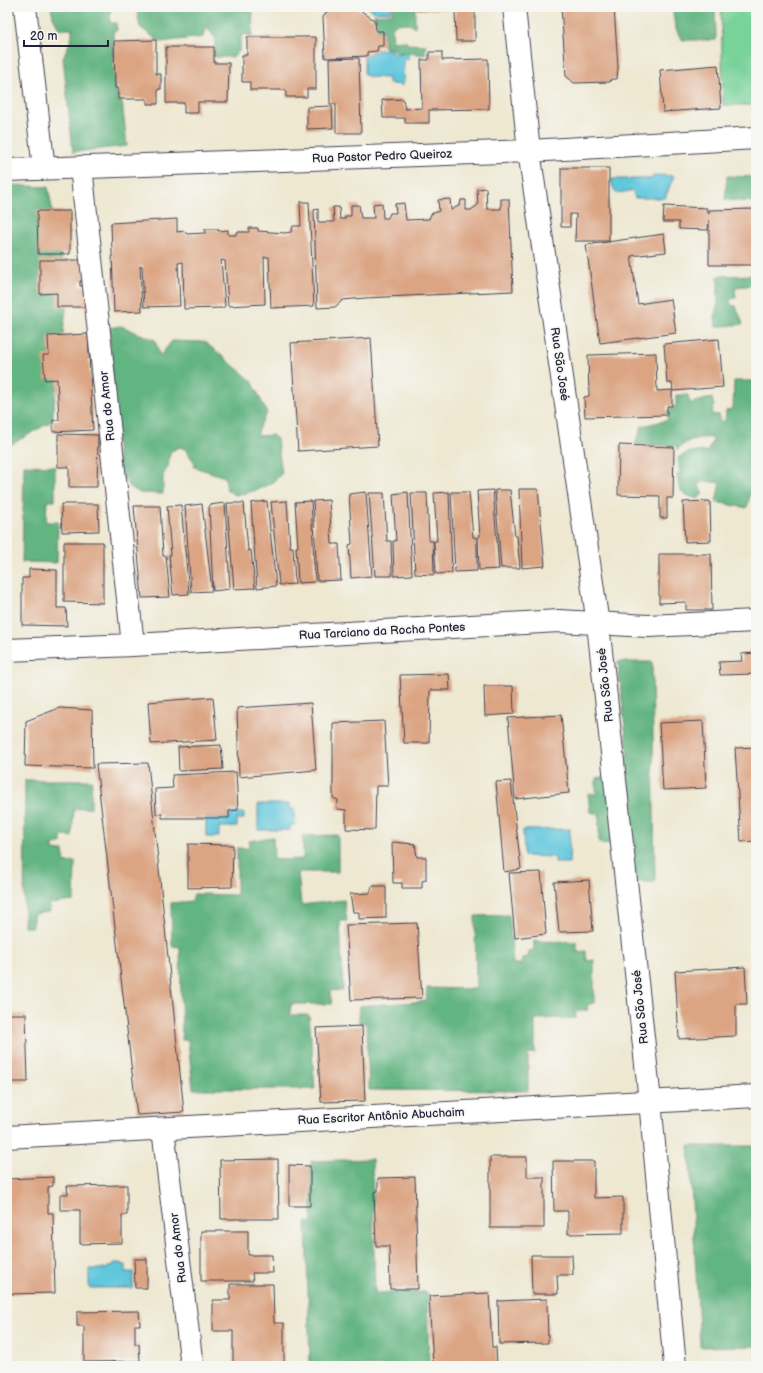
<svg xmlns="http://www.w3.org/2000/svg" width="763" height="1373" viewBox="0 0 763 1373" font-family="'Balsamiq Sans',sans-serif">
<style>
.green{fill:#78d299;stroke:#4d7a6a}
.forest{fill:#62b481;stroke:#426b5e}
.water{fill:#60c7dd;stroke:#41748c}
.building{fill:#dba483}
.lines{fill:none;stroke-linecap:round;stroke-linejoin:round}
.minor-casing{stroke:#414052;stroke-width:24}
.minor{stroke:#fff;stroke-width:22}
.labels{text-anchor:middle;stroke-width:3.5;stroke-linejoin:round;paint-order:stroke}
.street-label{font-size:12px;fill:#22223b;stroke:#f6f6f2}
</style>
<rect width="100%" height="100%" fill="#f6f6f2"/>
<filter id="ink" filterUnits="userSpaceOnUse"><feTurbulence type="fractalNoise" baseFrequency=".025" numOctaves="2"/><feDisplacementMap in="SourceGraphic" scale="8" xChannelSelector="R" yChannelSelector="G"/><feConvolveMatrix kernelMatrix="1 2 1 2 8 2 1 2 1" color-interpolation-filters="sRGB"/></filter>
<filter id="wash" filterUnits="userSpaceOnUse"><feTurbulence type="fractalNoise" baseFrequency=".012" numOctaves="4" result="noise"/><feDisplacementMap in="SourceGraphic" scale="16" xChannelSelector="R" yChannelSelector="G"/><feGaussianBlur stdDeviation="0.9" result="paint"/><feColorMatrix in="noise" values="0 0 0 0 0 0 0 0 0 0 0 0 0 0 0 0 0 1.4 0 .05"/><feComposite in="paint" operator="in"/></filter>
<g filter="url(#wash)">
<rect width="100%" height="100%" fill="#eee8d1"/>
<!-- green -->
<path class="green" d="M 721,7 L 756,7 L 756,105 L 723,105 Z"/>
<!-- forest -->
<path class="forest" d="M 51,7 L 111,7 L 110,23 L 116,23 L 117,30 L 113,32 L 114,90 L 117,90 L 118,101 L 122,101 L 127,146 L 73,152 L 63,58 L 72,37 L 72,29 L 59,29 L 53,17 Z
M 136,7 L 253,7 L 252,36 L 242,34 L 239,51 L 233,57 L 215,57 L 215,38 L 206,26 L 203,37 L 160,42 L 140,27 Z
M 392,7 L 415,7 L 415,27 L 407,23 L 395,24 L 392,28 L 393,42 L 406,41 L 407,44 L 426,45 L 425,55 L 396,52 L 395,49 L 384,48 L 384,31 L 377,30 L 377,20 L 374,19 L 374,15 L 392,14 Z
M 673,7 L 715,7 L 716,40 L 682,40 C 675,30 673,20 673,7 Z
M 727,176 L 756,177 L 756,202 L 725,200 Z
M 7,185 L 48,187 L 68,293 L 52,421 L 7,447 Z
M 756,275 L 756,285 L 735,287 L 736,298 L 730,299 L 731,305 L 736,306 L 743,324 L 716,327 L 715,316 L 718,302 L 718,276 Z
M 121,326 L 155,340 L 160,356 L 172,341 L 205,342 L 252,381 L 267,413 L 258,429 L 258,436 L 272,435 L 277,439 L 282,473 C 272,486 252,493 235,495 L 227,490 L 225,477 L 194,467 L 195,463 L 185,449 L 179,447 L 170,452 L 168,467 L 163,475 L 163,494 L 140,493 L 128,486 L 126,480 L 119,477 L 109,328 Z
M 734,381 L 756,381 L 756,478 L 753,481 L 747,508 L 716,502 L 720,483 L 705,481 L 698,484 L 703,494 L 698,499 C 681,494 679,493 677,474 L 680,474 L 678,458 C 686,451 697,451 707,452 L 713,441 L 713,438 C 697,437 688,439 677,450 L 677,446 L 635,444 L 642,426 L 668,420 L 667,412 L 676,406 L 676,395 L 688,395 L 690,403 L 712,398 L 714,406 L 712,414 L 719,415 L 721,422 L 725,421 L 726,411 L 733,408 Z
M 24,465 L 55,466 L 55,501 L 47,501 L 46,522 L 58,522 L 57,563 L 22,562 Z
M 618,662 L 652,662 L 655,882 L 633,882 L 615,844 L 599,843 L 599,814 L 590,812 L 588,794 L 596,794 L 596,779 L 605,777 L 605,761 L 628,755 Z
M 25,780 L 92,780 L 91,808 L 74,809 L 72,837 L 61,836 L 61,844 L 53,845 L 53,850 L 63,851 L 65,863 L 75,862 L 74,901 L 49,904 L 50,912 L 33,914 L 33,927 L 24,927 Z
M 338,835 L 338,872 L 298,872 L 301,905 L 344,900 L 347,921 L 340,921 L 343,990 L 330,991 L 332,1004 L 291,1004 L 290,1015 L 309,1015 L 315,1089 L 193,1089 L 188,1040 L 182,1040 L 180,947 L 172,946 L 171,903 L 192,901 L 194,894 L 237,895 L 237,848 L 249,848 L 249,841 L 273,837 L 274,860 L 303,859 L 303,836 Z
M 509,915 L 513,964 L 521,964 L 522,958 L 528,957 L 529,951 L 534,950 L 534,941 L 577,942 L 577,952 L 586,951 L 587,961 L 594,960 L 594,1003 L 587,1005 L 588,1010 L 575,1012 L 576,1018 L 535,1019 L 535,1053 L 528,1054 L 528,1091 L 369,1090 L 366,1023 L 359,1023 L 359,1006 L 426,1001 L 427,988 L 476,989 L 475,916 Z
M 689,1146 L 756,1146 L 756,1346 L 700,1347 Z
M 372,1159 L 375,1293 L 427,1292 L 429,1366 L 310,1366 L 306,1222 L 312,1222 L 311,1161 Z"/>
<!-- water -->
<path class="water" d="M 368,7 L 390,7 L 390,12 L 374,12 Z
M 378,50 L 393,50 L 395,54 L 408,53 L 408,59 L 404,60 L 403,85 L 392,84 L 388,82 L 388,78 L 369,77 L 364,74 L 364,56 Z
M 655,175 L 674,176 L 665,198 L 635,198 L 633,191 L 616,193 L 612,185 L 612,179 L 650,179 Z
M 258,804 L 289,804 L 290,809 L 294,809 L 295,825 L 290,825 L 290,830 L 258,830 Z
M 230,813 L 244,813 L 244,819 L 237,819 L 237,827 L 219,827 L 219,837 L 206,837 L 206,818 L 230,818 Z
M 570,829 L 569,863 L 555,863 L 555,857 L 524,856 L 523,830 Z
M 114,1263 L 122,1263 L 122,1265 L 126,1265 L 126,1272 L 133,1272 L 133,1288 L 89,1288 L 89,1269 L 108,1269 L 108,1267 L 114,1265 Z"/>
<g id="blocks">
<!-- building -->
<path class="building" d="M 331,7 L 356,7 L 375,21 L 376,31 L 383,31 L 383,46 L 378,46 L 377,51 L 367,52 L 367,56 L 325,58 L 323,17 Z
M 416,7 L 475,7 L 475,41 L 456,41 L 455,10 L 416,10 Z
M 561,7 L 614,7 L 618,67 L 617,79 L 611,79 L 610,82 L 574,83 L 566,76 Z
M 247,37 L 316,37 L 316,89 L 307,89 L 307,97 L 286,97 L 286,90 L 250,90 L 250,82 L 242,82 L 242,55 L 247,55 Z
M 156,40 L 156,74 L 161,74 L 161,89 L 158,89 L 158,104 L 147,104 L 147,99 L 118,99 L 118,88 L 115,88 L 114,41 Z
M 166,47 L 214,47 L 214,63 L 229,63 L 228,102 L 198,102 L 198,113 L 184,113 L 184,103 L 166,103 Z
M 429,52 L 442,52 L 442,60 L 488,59 L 489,109 L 429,110 L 429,123 L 405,123 L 405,118 L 383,118 L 382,100 L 403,99 L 405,109 L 422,108 L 421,60 L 429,60 Z
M 359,58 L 361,133 L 336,133 L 336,104 L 330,104 L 329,59 Z
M 718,65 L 721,108 L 663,112 L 660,70 Z
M 332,106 L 333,128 L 307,129 L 307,107 Z
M 561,168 L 609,168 L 609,241 L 575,241 L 576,214 L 570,214 L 570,227 L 561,227 Z
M 486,188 L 487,209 L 501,209 L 501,199 L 509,199 L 513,291 L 365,298 L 343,300 L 335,307 L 317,308 L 314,210 L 318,209 L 318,222 L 334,222 L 333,207 L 339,207 L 340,219 L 345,219 L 345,216 L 351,216 L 351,205 L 359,205 L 361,218 L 374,218 L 373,204 L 382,203 L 383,218 L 388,218 L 390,213 L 396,213 L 395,204 L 404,203 L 406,220 L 429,219 L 431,214 L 439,211 L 438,200 L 450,199 L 451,210 L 460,205 L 461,200 L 466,200 L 466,210 L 471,210 L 478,205 L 477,189 Z
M 300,202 L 309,202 L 314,306 L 271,308 L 269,257 L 264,257 L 265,304 L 228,306 L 225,261 L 221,260 L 225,306 L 223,308 L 184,309 L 183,262 L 178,263 L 180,306 L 144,307 L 142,266 L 140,266 L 142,311 L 114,312 L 111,223 L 177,219 L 177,232 L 184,231 L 187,234 L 205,233 L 205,229 L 218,229 L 218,231 L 228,230 L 228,235 L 236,235 L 236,232 L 249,232 L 249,228 L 258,228 L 258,231 L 285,233 L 291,232 L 293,226 L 301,226 Z
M 664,206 L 707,208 L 706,210 L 709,214 L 709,210 L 756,209 L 756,265 L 709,265 L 709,220 L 708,230 L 679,229 L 679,222 L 663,222 Z
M 37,211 L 70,211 L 70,254 L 38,254 Z
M 664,234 L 666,252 L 631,256 L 638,304 L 671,299 L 676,333 L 600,343 L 586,245 Z
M 40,260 L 86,260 L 86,281 L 80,281 L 80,286 L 89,286 L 90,307 L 57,307 L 57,293 L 40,294 Z
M 88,334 L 93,430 L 53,432 L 53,420 L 59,420 L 57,379 L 45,380 L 43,355 L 49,355 L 48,336 Z
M 371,338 L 378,446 L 298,451 L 291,343 Z
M 719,339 L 723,387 L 673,391 L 672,383 L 667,383 L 664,344 Z
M 656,353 L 657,391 L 672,390 L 672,406 L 667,406 L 667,415 L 585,417 L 584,397 L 589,396 L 588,355 Z
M 58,434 L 98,435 L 97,487 L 69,487 L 69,467 L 58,467 Z
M 619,445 L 674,447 L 673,498 L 667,498 L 667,518 L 660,518 L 660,496 L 618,495 Z
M 519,489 L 538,489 L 545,566 L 522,568 Z
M 493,490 L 499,569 L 479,570 L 478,538 L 480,536 L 477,491 Z
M 495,490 L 510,490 L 515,536 L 517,536 L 520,568 L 501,568 Z
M 366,492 L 372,576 L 351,578 L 349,545 L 352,544 L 349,494 Z
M 408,492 L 412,575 L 394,576 L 393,541 L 396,541 L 393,494 Z
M 449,492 L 452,573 L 436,574 L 434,541 L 437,541 L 434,493 Z
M 451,492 L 469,492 L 473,537 L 477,538 L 477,571 L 455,572 Z
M 369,493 L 384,493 L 387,541 L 391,541 L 392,576 L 375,576 Z
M 411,493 L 427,493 L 429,541 L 433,541 L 434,575 L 415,574 Z
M 329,500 L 332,544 L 339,544 L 341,580 L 317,581 L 313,501 Z
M 267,501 L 276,586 L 257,588 L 251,503 Z
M 287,501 L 290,547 L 293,547 L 295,584 L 279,585 L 271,502 Z
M 311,501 L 315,582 L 298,583 L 296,547 L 298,547 L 295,502 Z
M 710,501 L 711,541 L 685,542 L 683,502 Z
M 225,503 L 230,589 L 213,591 L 209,505 Z
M 227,503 L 244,503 L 248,551 L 251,550 L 255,588 L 234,589 Z
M 61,504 L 98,504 L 99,531 L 62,532 Z
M 202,504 L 212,591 L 191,592 L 185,506 Z
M 181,505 L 189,594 L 173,595 L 169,555 L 171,555 L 167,506 Z
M 134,506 L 160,506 L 163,556 L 166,556 L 170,597 L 142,598 Z
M 64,542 L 103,542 L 103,603 L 64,602 Z
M 659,554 L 711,554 L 712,610 L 686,610 L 686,602 L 659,603 Z
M 29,569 L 57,570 L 57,608 L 66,608 L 67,626 L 22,625 L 22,578 L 29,578 Z
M 756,653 L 756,674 L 720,675 L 719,662 L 742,661 L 741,654 Z
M 449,674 L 450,690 L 430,690 L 429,743 L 404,743 L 400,675 Z
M 484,686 L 513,686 L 514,714 L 485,716 Z
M 213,697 L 217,740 L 151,744 L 148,702 Z
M 311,703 L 316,770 L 239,777 L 237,708 Z
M 59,708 L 92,710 L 93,768 L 25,766 L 26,721 Z
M 561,715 L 569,793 L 515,799 L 508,718 Z
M 384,721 L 388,786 L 376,786 L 375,830 L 346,829 L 346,810 L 337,809 L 338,800 L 333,798 L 333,723 Z
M 703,721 L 706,788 L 663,790 L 659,723 Z
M 221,745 L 223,769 L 179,771 L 178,747 Z
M 756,747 L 756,841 L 741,842 L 735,748 Z
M 148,763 L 184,1112 L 137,1115 L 96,764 Z
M 236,772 L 238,810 L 229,811 L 229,818 L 162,818 L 162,814 L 156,814 L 155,789 L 173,788 L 172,775 Z
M 511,781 L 521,869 L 504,872 L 496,782 Z
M 392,842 L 415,844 L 417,857 L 426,857 L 426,880 L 422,881 L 422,888 L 402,888 L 402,883 L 393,883 Z
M 188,844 L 233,845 L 232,887 L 188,888 Z
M 541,872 L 546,934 L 515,938 L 509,873 Z
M 589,880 L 593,931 L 559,932 L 554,882 Z
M 372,886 L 386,886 L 386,918 L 359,919 L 359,912 L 353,912 L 350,894 L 370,893 Z
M 417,923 L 422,998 L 351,1000 L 346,925 Z
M 745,967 L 747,1004 L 736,1004 L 736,1036 L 679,1039 L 675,971 Z
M 7,1014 L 26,1014 L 28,1082 L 7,1082 Z
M 362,1026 L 365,1101 L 321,1102 L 316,1028 Z
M 490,1157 L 527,1157 L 527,1177 L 544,1177 L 544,1228 L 490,1228 Z
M 278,1159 L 279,1219 L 221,1219 L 220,1160 Z
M 553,1161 L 594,1161 L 594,1198 L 623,1197 L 623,1233 L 568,1234 L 568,1211 L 554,1211 Z
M 289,1165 L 310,1166 L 310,1206 L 289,1206 Z
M 53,1177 L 53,1186 L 48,1187 L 48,1213 L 53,1213 L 55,1293 L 7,1294 L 7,1179 Z
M 415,1177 L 418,1289 L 390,1289 L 389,1246 L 376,1246 L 374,1192 L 378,1191 L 378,1178 Z
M 127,1185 L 127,1215 L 122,1215 L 122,1243 L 80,1244 L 80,1210 L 60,1210 L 60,1194 L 68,1194 L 67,1186 Z
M 201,1231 L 248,1231 L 248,1255 L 272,1255 L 273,1273 L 252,1273 L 253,1281 L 201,1281 Z
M 531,1255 L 572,1255 L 573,1275 L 557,1275 L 558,1294 L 532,1294 Z
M 134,1259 L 147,1259 L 147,1288 L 135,1288 Z
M 230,1284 L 273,1284 L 274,1323 L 284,1323 L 284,1366 L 233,1366 L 233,1331 L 213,1331 L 213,1300 L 230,1300 Z
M 489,1293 L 492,1347 L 496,1347 L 497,1366 L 433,1366 L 429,1296 Z
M 547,1299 L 548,1343 L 499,1344 L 498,1301 Z
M 139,1311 L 140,1325 L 135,1325 L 135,1344 L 139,1344 L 140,1361 L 84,1362 L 84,1326 L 77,1326 L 77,1312 Z"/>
</g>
</g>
<g filter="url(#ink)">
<use href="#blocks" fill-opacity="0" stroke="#414052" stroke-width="1"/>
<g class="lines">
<defs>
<path id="minor" d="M 25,7 L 44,169
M 514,7 L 529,151 L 598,624 L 650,1101 L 675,1366
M 81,167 L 133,645
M 7,170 L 529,151 L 756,138
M 7,650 L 133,645 L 559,621 L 648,626 L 756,621
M 163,1129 L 192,1366
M 7,1137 L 756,1096"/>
</defs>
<!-- minor casing -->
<use href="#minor" class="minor-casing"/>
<!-- minor -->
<use href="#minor" class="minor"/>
</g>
</g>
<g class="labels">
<!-- street labels -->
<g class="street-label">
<text transform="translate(382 156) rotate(-2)" y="4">Rua Pastor Pedro Queiroz</text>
<text transform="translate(560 364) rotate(82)" y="4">Rua São José</text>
<text transform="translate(107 406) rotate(-96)" y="4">Rua do Amor</text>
<text transform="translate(382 631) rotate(-3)" y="4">Rua Tarciano da Rocha Pontes</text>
<text transform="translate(605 685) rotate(-96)" y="4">Rua São José</text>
<text transform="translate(640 1007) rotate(-96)" y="4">Rua São José</text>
<text transform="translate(381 1116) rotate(-3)" y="4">Rua Escritor Antônio Abuchaim</text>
<text transform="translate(178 1248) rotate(-97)" y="4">Rua do Amor</text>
</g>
</g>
<!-- margin -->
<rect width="763" height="1373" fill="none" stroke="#f6f6f2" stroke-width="24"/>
<!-- scale -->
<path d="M24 40v6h84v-6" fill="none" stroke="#22223b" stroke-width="2"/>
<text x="30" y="40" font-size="12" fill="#22223b" stroke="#f6f6f2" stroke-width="3" paint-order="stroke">20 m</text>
</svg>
